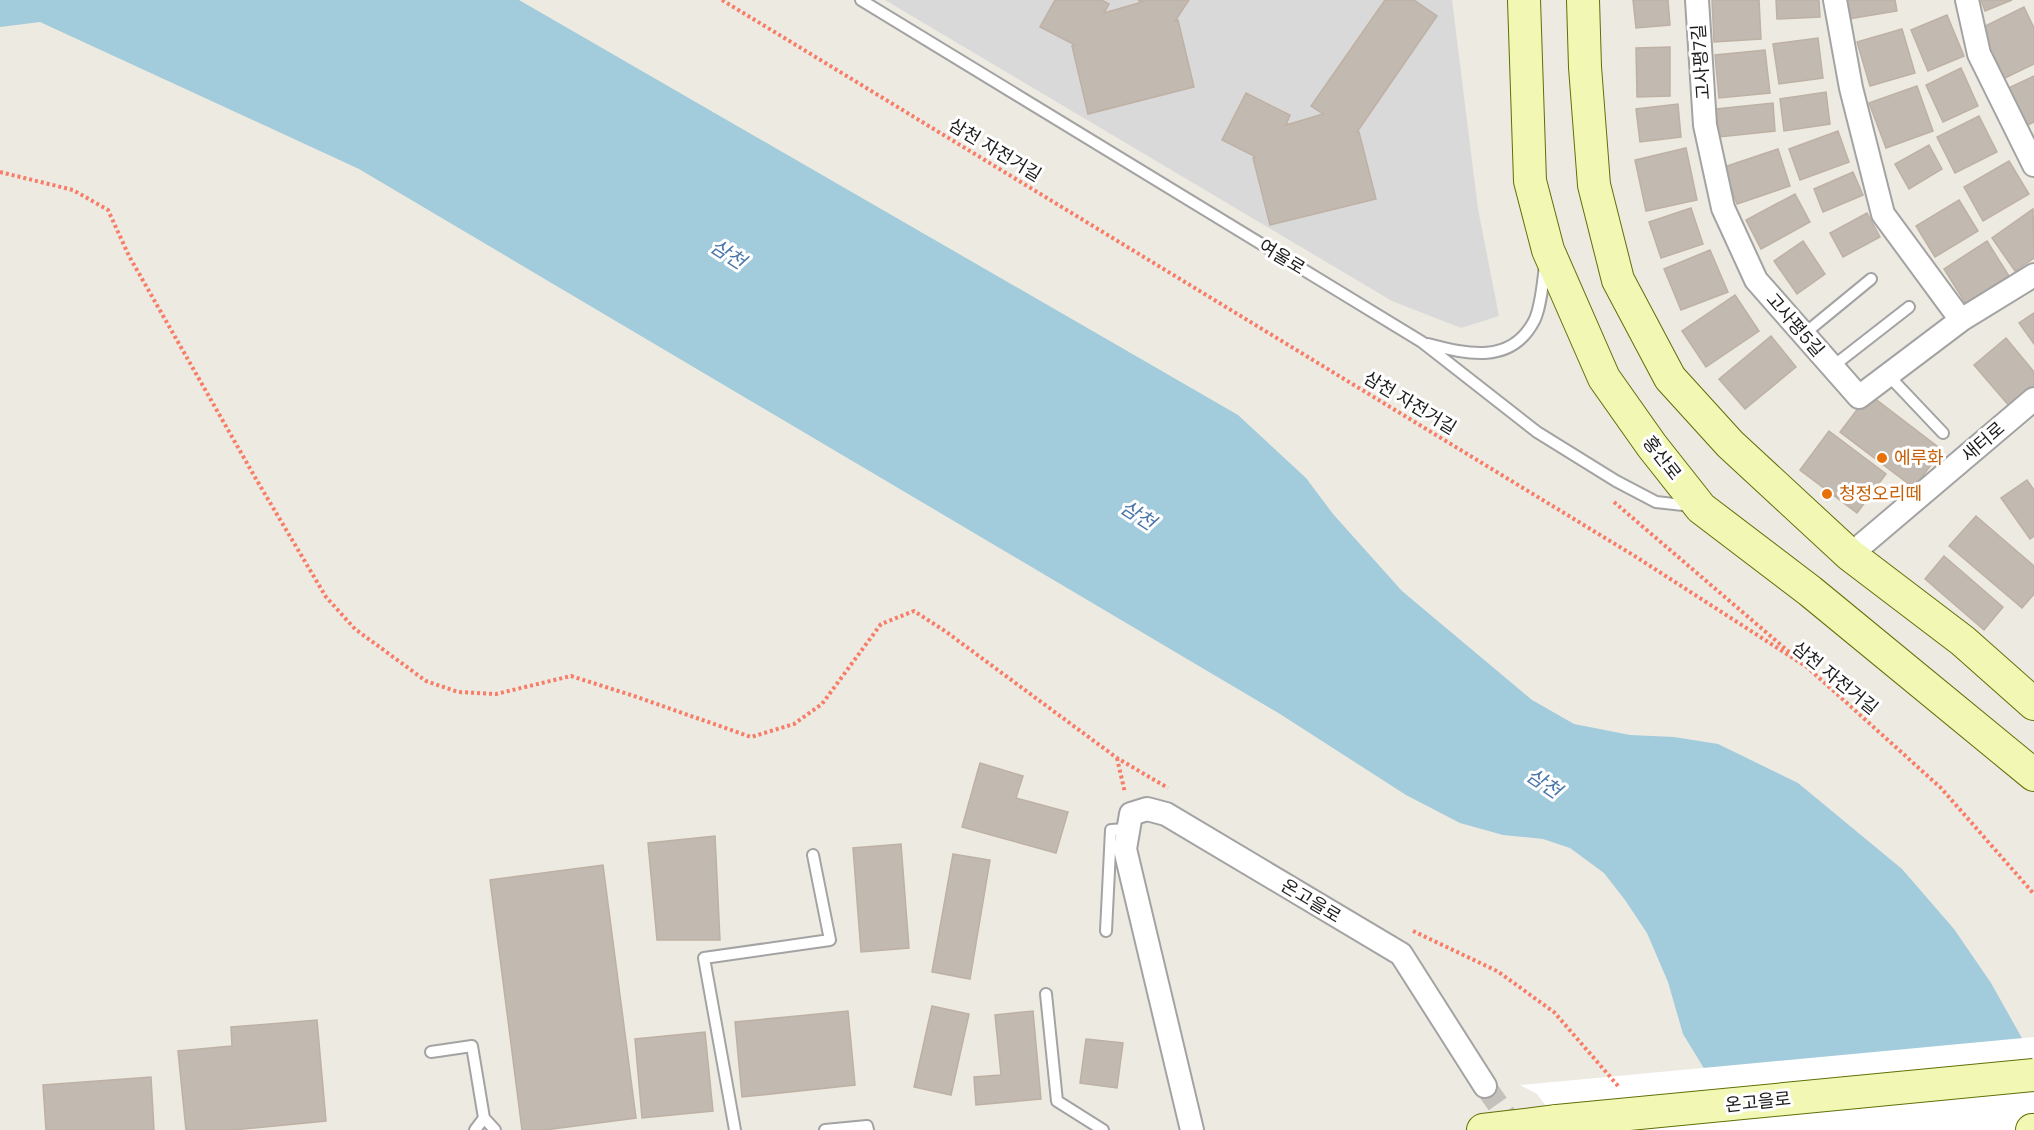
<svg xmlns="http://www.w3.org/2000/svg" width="2034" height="1130" viewBox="0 0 2034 1130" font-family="'DM Sans','Noto Sans KR',sans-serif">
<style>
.residential{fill:#dad9d9}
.water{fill:#a2cbdb}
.pier{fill:#fff}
.building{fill:#c2b9b1;stroke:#beb1a4;stroke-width:1.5}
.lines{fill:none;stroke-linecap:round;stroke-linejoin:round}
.street-tunnel{stroke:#c3c1ba;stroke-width:22;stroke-dasharray:22 11;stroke-linecap:butt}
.lane-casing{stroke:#a3a3a3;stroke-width:14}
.street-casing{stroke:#a3a3a3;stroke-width:26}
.secondary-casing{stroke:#606f06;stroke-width:34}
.path{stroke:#f77d68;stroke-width:4;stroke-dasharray:3 3;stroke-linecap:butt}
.lane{stroke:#fff;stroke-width:10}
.street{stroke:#fff;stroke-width:22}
.secondary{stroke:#f2f8b4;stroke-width:32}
.secondary-bridge-casing{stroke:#606f06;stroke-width:34;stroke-linecap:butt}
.secondary-bridge{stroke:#f2f8b4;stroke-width:32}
.food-dot{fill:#e8710a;stroke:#fff;stroke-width:2}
.labels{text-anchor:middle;stroke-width:6;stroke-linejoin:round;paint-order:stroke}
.street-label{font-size:18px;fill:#1c1c1c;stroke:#fff}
.food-label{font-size:18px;fill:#c56008;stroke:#fff;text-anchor:start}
.water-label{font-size:20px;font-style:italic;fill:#4a76a9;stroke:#fff}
</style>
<rect width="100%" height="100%" fill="#edeae1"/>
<!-- residential -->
<path class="residential" d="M 885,0 L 1452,0 L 1478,209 L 1499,316 L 1461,328 L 1392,301 Z"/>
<!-- water -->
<path class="water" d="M 0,0 L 519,0 L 1238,415 L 1306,478 L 1333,514 L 1402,591 L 1532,700 L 1574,724 L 1630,735 L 1674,737 L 1718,744 L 1798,783 L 1902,869 L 1954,929 L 1991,983 L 2023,1040 L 1705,1070 L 1683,1034 L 1668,982 L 1647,933 L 1625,900 L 1604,873 L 1570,848 L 1543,839 L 1503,835 L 1460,823 L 1406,795 L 1280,714 L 359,169 L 40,22 L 0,27 Z"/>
<!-- pier -->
<path class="pier" d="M 2034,1037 L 2034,1130 L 1564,1130 L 1537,1094 L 1520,1085 Z"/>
<!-- building -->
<path class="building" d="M 1055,0 L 1102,0 L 1109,4 L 1104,13 L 1142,2 L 1138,0 L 1189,0 L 1175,21 L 1178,20 L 1194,87 L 1088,114 L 1072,46 L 1075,45 L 1040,27 Z
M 1385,0 L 1414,0 L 1437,16 L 1357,132 L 1359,132 L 1376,199 L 1270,225 L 1253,158 L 1256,157 L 1222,140 L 1246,93 L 1290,115 L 1286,125 L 1323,114 L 1311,106 Z
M 1633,0 L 1668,0 L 1670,25 L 1636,28 Z
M 1712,0 L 1759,0 L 1761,39 L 1714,42 Z
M 1776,0 L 1819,0 L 1820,17 L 1777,19 Z
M 1846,0 L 1895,0 L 1897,11 L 1849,19 Z
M 1981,0 L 2012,0 L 1985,11 Z
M 2024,7 L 2034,28 L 2034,64 L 2003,79 L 1979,29 Z
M 1947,15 L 1964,56 L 1928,71 L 1911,30 Z
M 1902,29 L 1915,73 L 1870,86 L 1857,42 Z
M 1818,38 L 1823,78 L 1779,84 L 1773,44 Z
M 1670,47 L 1670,96 L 1637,97 L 1636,48 Z
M 1765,50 L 1770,93 L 1719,98 L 1715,55 Z
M 1961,68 L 1978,106 L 1943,122 L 1926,85 Z
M 2034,76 L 2034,122 L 2022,128 L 2004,90 Z
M 1917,86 L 1933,131 L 1886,148 L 1869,103 Z
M 1826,92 L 1830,124 L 1784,131 L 1780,99 Z
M 1773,103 L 1775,131 L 1719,137 L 1716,109 Z
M 1678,104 L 1681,137 L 1640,142 L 1636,109 Z
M 1979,116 L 1997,152 L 1955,173 L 1937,137 Z
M 1838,131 L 1849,162 L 1800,180 L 1789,149 Z
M 1929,145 L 1942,169 L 1909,189 L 1895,164 Z
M 1686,148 L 1697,200 L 1646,211 L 1635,160 Z
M 1778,149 L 1790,186 L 1737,204 L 1724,167 Z
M 2009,161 L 2029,194 L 1983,221 L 1964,187 Z
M 1853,172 L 1863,195 L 1823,212 L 1814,189 Z
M 1795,194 L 1810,222 L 1761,249 L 1746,220 Z
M 1959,200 L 1978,231 L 1935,257 L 1916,226 Z
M 1691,208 L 1703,244 L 1661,258 L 1649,222 Z
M 2033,209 L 2034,258 L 2015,271 L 1992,238 Z
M 1867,213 L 1880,237 L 1843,257 L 1830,233 Z
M 1803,241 L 1825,274 L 1797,294 L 1774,261 Z
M 1987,241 L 2009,276 L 1966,304 L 1944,269 Z
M 1710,250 L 1728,292 L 1681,310 L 1664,269 Z
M 1735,295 L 1759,331 L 1706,367 L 1682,331 Z
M 2034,313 L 2034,344 L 2019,323 Z
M 1771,336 L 1796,367 L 1745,409 L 1719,379 Z
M 2006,338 L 2034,372 L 2034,387 L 2010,407 L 1974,365 Z
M 1869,394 L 1942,450 L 1914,488 L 1840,432 Z
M 1829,431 L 1886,474 L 1857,513 L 1800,470 Z
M 2027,480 L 2034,490 L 2034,536 L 2030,539 L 2001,498 Z
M 1976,516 L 2034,566 L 2034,594 L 2022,608 L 1949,546 Z
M 1944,556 L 2003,607 L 1984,630 L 1925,579 Z
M 980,763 L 1023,776 L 1016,798 L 1068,812 L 1056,853 L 962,827 Z
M 715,836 L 720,940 L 657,940 L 648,843 Z
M 901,844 L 909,948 L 861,952 L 853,848 Z
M 953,854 L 990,860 L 970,979 L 932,972 Z
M 603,865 L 636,1118 L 545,1130 L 522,1130 L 490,880 Z
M 932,1006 L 969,1014 L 951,1095 L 914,1087 Z
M 848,1011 L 855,1085 L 742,1097 L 735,1022 Z
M 1033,1011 L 1041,1099 L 976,1105 L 974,1077 L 1001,1075 L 995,1015 Z
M 317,1020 L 326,1121 L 233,1130 L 186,1130 L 178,1051 L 232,1046 L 231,1027 Z
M 705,1032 L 713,1111 L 642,1118 L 635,1039 Z
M 1086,1039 L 1123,1043 L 1117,1088 L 1080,1083 Z
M 151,1077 L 154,1130 L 46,1130 L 43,1085 Z"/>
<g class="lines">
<!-- street-tunnel -->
<path class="street-tunnel" d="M 1485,1086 L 1516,1130"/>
<defs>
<path id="lane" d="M 861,0 L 1422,342 L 1537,432 L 1616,481 L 1656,502 L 1692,506
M 1804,334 L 1871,279
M 1428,344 C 1467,354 1511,365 1534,321 C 1541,308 1543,281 1545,266
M 1832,367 L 1909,307
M 1888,375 L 1943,433
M 1106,931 L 1111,830 L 1127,829
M 1046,994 L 1057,1101 L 1103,1130
M 431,1052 L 472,1046 L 484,1118 L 495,1130
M 475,1130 L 484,1118
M 735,1130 L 704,958 L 830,940 L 813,855
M 825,1130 L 867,1126 L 868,1130"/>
<path id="street" d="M 1697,0 L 1705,125 L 1723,208 L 1756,280 L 1859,397 L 1961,320 L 2034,275
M 1835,0 L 1851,88 L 1883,214 L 1961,320
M 1967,0 L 1979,54 L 2034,165
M 1850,555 L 2034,399
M 1192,1130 L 1125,849 L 1131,814 L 1147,809 L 1166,814 L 1401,954 L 1485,1086"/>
<path id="secondary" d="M 1524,0 L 1530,181 L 1548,250 L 1604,378 L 1652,446 L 1701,508 L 1810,591 L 2034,775
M 1583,0 L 1585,67 L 1594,185 L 1618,280 L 1670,378 L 1730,444 L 1850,555 L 1963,641 L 2034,704
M 1483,1130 L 1557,1121
M 2032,1130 L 2034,1130"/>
</defs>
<!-- lane casing -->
<use href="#lane" class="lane-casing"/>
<!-- street casing -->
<use href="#street" class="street-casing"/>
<!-- secondary casing -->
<use href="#secondary" class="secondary-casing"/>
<!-- path -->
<path class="path" d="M 722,0 L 1633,555 L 1807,667 L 1941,788 L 2034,894
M 0,172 L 73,190 L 108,210 L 129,256 L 256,479 L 326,597 L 355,629 L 426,681 L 458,692 L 496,694 L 571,676 L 634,696 L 751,737 L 794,724 L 822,704 L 881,624 L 914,611 L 945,631 L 1117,758 L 1168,788
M 1614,502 L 1795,657
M 1117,758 L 1125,793
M 1413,931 L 1497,971 L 1554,1012 L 1619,1087"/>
<!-- lane -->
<use href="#lane" class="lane"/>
<!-- street -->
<use href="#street" class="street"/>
<!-- secondary -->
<use href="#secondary" class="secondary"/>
<defs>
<path id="secondary-bridge" d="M 1557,1121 L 2034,1075"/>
</defs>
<!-- secondary-bridge casing -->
<use href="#secondary-bridge" class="secondary-bridge-casing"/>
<!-- secondary-bridge -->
<use href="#secondary-bridge" class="secondary-bridge"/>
</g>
<!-- markers -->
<g class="food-dot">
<circle cx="1882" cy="458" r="6"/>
<circle cx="1827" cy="494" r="6"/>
</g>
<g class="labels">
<!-- street labels -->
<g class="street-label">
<text transform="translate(1701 62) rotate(-94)" y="6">고사평7길</text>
<text transform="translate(995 150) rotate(31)" y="6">삼천 자전거길</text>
<text transform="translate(1282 257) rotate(31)" y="6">여울로</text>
<text transform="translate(1795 325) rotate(49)" y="6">고사평5길</text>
<text transform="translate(1410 403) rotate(31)" y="6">삼천 자전거길</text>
<text transform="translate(1983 442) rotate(-41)" y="6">새터로</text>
<text transform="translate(1662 458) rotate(52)" y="6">홍산로</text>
<text transform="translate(1835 678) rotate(39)" y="6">삼천 자전거길</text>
<text transform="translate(1311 901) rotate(31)" y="6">온고을로</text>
<text transform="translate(1758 1102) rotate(-6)" y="6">온고을로</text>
</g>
<!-- food labels -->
<g class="food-label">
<text x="1894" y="464">에루화</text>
<text x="1839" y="500">청정오리떼</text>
</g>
<!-- water labels -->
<g class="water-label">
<text transform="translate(728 254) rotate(33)" y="7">삼천</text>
<text transform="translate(1138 515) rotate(33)" y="7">삼천</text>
<text transform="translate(1544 783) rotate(34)" y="7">삼천</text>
</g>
</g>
</svg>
